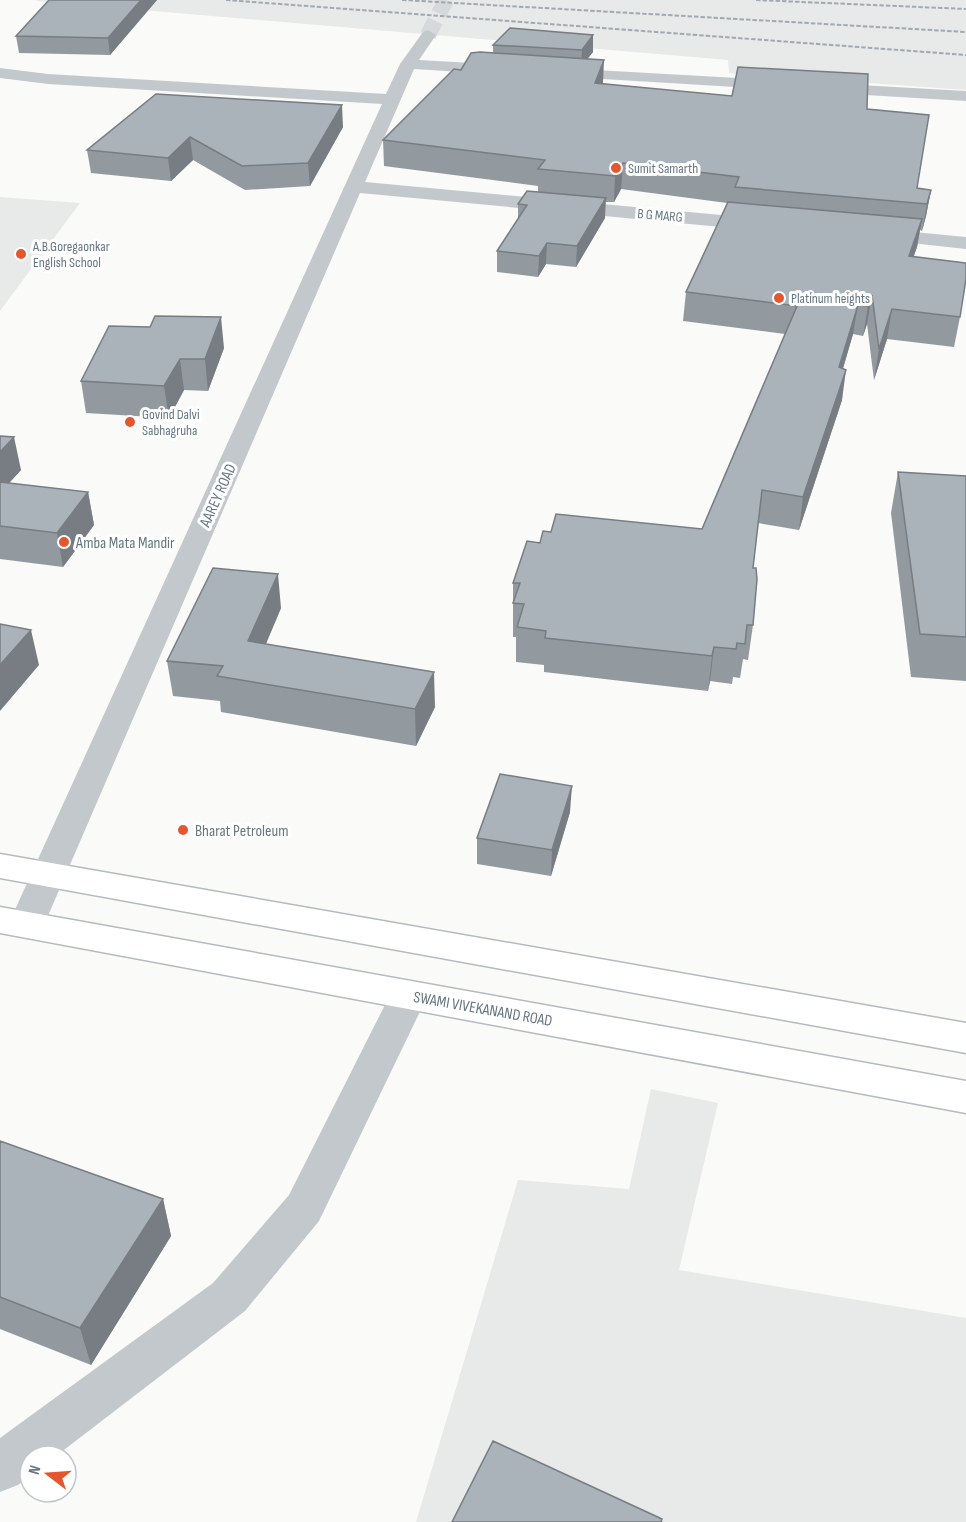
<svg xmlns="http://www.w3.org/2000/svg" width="966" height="1522" viewBox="0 0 966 1522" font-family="'Sofia Sans Condensed',sans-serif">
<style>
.built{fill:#e8e9e9}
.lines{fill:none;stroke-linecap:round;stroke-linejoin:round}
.minor-tunnel{stroke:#d5d9db;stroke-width:16;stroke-dasharray:16 8;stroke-linecap:butt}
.major-casing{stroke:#b5babe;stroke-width:3}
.minor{fill:#c3c8cc;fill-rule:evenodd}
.major{fill:#fff;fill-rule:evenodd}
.rail{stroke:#a2aab0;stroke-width:2;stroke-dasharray:4.5 2;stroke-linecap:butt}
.wall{fill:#929a9f}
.shaded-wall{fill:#777d82}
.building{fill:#aab3b9;stroke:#777d82;stroke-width:1.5}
.poi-dot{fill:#e4572e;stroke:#fff;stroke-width:2}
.labels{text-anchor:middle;stroke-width:6;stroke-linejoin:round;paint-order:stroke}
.far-poi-label{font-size:14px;fill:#657683;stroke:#fff;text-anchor:start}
.far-street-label{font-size:14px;fill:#657683;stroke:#fff}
.street-label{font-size:16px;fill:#657683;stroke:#fff}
.poi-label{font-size:16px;fill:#657683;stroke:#fff;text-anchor:start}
</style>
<rect width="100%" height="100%" fill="#fafaf8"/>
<!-- built -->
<path class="built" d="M 37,0 L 966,0 L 966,90 L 729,73 L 728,60 L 36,1 Z
M 0,197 L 80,203 L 0,311 Z
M 651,1089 L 718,1103 L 679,1270 L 966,1318 L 966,1522 L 416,1522 L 518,1180 L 629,1189 Z"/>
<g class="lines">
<!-- minor-tunnel -->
<path class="minor-tunnel" d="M 428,35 L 446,0"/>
<defs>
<path id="major" d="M 0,854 L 966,1023 L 966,1053 L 0,878 Z
M 0,907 L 966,1081 L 966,1113 L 0,933 Z"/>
</defs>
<!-- major casing -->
<use href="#major" class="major-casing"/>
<!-- minor -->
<path class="minor" d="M 428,30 L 436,35 L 419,60 L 508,65 L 516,70 L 508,75 L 414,69 L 365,182 L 764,219 L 771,221 L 774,225 L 771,229 L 764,231 L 360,193 L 44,925 L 39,934 L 26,938 L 13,934 L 8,925 L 382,104 L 48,84 L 0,78 L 0,68 L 48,74 L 386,94 L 400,64 L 423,32 Z
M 559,68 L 966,91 L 966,101 L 553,76 L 551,73 L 553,70 Z
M 872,228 L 966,237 L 966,249 L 865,238 L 862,234 L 865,230 Z
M 409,980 L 423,985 L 428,995 L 319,1221 L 245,1311 L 56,1456 L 30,1456 L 30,1476 L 18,1485 L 0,1492 L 0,1438 L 213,1283 L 289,1195 L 395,985 Z"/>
<!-- major -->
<use href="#major" class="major"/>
<!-- rail -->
<path class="rail" d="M 226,0 L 966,55
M 402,0 L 966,32
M 756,0 L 966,9"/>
</g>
<!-- wall -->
<path class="wall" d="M 157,0 L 110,55 L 19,53 L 16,36 Z
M 510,28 L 593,52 L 587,59 L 603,84 L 867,109 L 917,188 L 931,190 L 926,216 L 922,231 L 920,230 L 917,247 L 913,257 L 960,317 L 954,347 L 887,339 L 874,380 L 867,324 L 863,336 L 853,334 L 843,369 L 842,400 L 799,530 L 758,523 L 753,568 L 753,625 L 748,660 L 743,659 L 740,678 L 733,677 L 732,684 L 710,681 L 708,691 L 544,672 L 544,665 L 516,662 L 516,637 L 513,637 L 513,583 L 540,543 L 551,532 L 702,529 L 785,334 L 683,321 L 686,292 L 727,203 L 621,189 L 614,202 L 605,202 L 605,218 L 576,267 L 546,264 L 538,277 L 497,272 L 497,251 L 518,219 L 518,204 L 538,192 L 538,186 L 384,166 L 383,140 L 461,70 L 493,53 L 493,45 Z
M 156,94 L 343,127 L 310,186 L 245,190 L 193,160 L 171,181 L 91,173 L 87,150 Z
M 224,348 L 208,391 L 184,390 L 169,418 L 86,413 L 81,381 Z
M 0,436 L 21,470 L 9,483 L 88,492 L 94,525 L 63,567 L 0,559 Z
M 898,472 L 966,476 L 966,681 L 911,677 L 891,513 Z
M 281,608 L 266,644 L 435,707 L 416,746 L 221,712 L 220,701 L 173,696 L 167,661 Z
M 570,812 L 551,876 L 477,864 L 477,838 Z
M 0,1141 L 163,1199 L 171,1236 L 91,1365 L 0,1329 Z"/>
<!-- shaded-wall -->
<path class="shaded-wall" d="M 141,0 L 157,0 L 110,55 L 108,38 Z
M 593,35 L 593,52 L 581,67 L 582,50 Z
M 604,60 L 603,83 L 595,83 Z
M 342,105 L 343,127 L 310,186 L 308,163 Z
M 190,137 L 193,160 L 171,181 L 168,158 Z
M 623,163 L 621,189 L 614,202 L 615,176 Z
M 931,190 L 926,216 L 922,231 L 927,204 Z
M 606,198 L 605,218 L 576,267 L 577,246 Z
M 922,219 L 917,247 L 904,285 L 909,256 Z
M 547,243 L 546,264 L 538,277 L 539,256 Z
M 872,295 L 867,324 L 863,336 L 868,306 Z
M 858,305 L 853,334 L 834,398 L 839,367 Z
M 892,309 L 887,339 L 874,380 L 879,349 Z
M 221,317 L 224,348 L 208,391 L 205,359 Z
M 180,359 L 184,390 L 169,418 L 164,386 Z
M 846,370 L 842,400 L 799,530 L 803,497 Z
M 14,437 L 21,470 L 0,493 L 0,452 Z
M 88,492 L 94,525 L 63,567 L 57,533 Z
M 278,574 L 281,608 L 252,676 L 248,641 Z
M 31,630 L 39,665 L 0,711 L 0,665 Z
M 714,647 L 710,681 L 708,691 L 712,656 Z
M 434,672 L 435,707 L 416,746 L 415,709 Z
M 572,786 L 570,812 L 551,876 L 552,850 Z
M 163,1199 L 171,1236 L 91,1365 L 80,1328 Z"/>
<!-- building -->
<path class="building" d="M 49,0 L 141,0 L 108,38 L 16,36 Z
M 510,28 L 593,35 L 582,50 L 493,45 Z
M 480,52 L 604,60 L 595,83 L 732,96 L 738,67 L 868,74 L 867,109 L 929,115 L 917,188 L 931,190 L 927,204 L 735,187 L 739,177 L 623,163 L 615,176 L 538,169 L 545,160 L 383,140 L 454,69 L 461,70 L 471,53 Z
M 156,94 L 342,105 L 308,163 L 242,166 L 190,137 L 168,158 L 87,150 Z
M 527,191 L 606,198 L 577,246 L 547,243 L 539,256 L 497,251 L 527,205 L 518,204 Z
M 728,202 L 922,219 L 909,256 L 966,263 L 966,279 L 960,317 L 892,309 L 879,349 L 872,295 L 868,306 L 858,305 L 839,367 L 846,370 L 803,497 L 762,490 L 753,568 L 756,568 L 757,579 L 753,625 L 747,625 L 745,644 L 737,643 L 736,649 L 714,647 L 712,656 L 545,638 L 546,631 L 517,627 L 524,604 L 513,603 L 520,583 L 513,583 L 527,541 L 540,543 L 543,531 L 551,532 L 556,514 L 702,529 L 797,306 L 686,292 Z
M 155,316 L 221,317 L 205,359 L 180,359 L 164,386 L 81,381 L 109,326 L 150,327 Z
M 0,436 L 14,437 L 0,452 Z
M 898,472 L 966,476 L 966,637 L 920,634 Z
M 0,482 L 88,492 L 57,533 L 0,526 Z
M 213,568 L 278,574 L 248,641 L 434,672 L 415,709 L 217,676 L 223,666 L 167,661 Z
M 0,624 L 31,630 L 0,665 Z
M 500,774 L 572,786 L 552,850 L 477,838 Z
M 0,1141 L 163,1199 L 80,1328 L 0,1297 Z
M 493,1441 L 662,1519 L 661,1522 L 452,1522 Z"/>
<!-- markers -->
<g class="poi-dot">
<circle cx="616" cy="168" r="6"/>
<circle cx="21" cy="254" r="6"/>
<circle cx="779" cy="298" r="6"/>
<circle cx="130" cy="422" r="6"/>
<circle cx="64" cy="542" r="6"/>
<circle cx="183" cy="830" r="6"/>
</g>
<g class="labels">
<!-- far-poi labels -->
<g class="far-poi-label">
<text x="628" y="173">Sumit Samarth</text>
<text x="33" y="251">A.B.Goregaonkar<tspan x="33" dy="16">English School</tspan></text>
<text x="791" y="303">Platinum heights</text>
<text x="142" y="419">Govind Dalvi<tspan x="142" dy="16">Sabhagruha</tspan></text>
</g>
<!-- far-street labels -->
<g class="far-street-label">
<text transform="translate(660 215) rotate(5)" y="5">B G MARG</text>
</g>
<!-- street labels -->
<g class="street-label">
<text transform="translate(217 495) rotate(-66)" y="6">AAREY ROAD</text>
<text transform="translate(483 1008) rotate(10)" y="6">SWAMI VIVEKANAND ROAD</text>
</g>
<!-- poi labels -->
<g class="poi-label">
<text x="76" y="548">Amba Mata Mandir</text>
<text x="195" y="836">Bharat Petroleum</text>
</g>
</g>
<!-- north arrow -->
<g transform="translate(48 1474) rotate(287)"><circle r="28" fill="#ffffff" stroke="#c1c8cd" stroke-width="1.5"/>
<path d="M0-4.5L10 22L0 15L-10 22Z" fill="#e4572e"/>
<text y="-9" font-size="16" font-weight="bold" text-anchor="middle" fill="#657683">N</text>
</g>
</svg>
